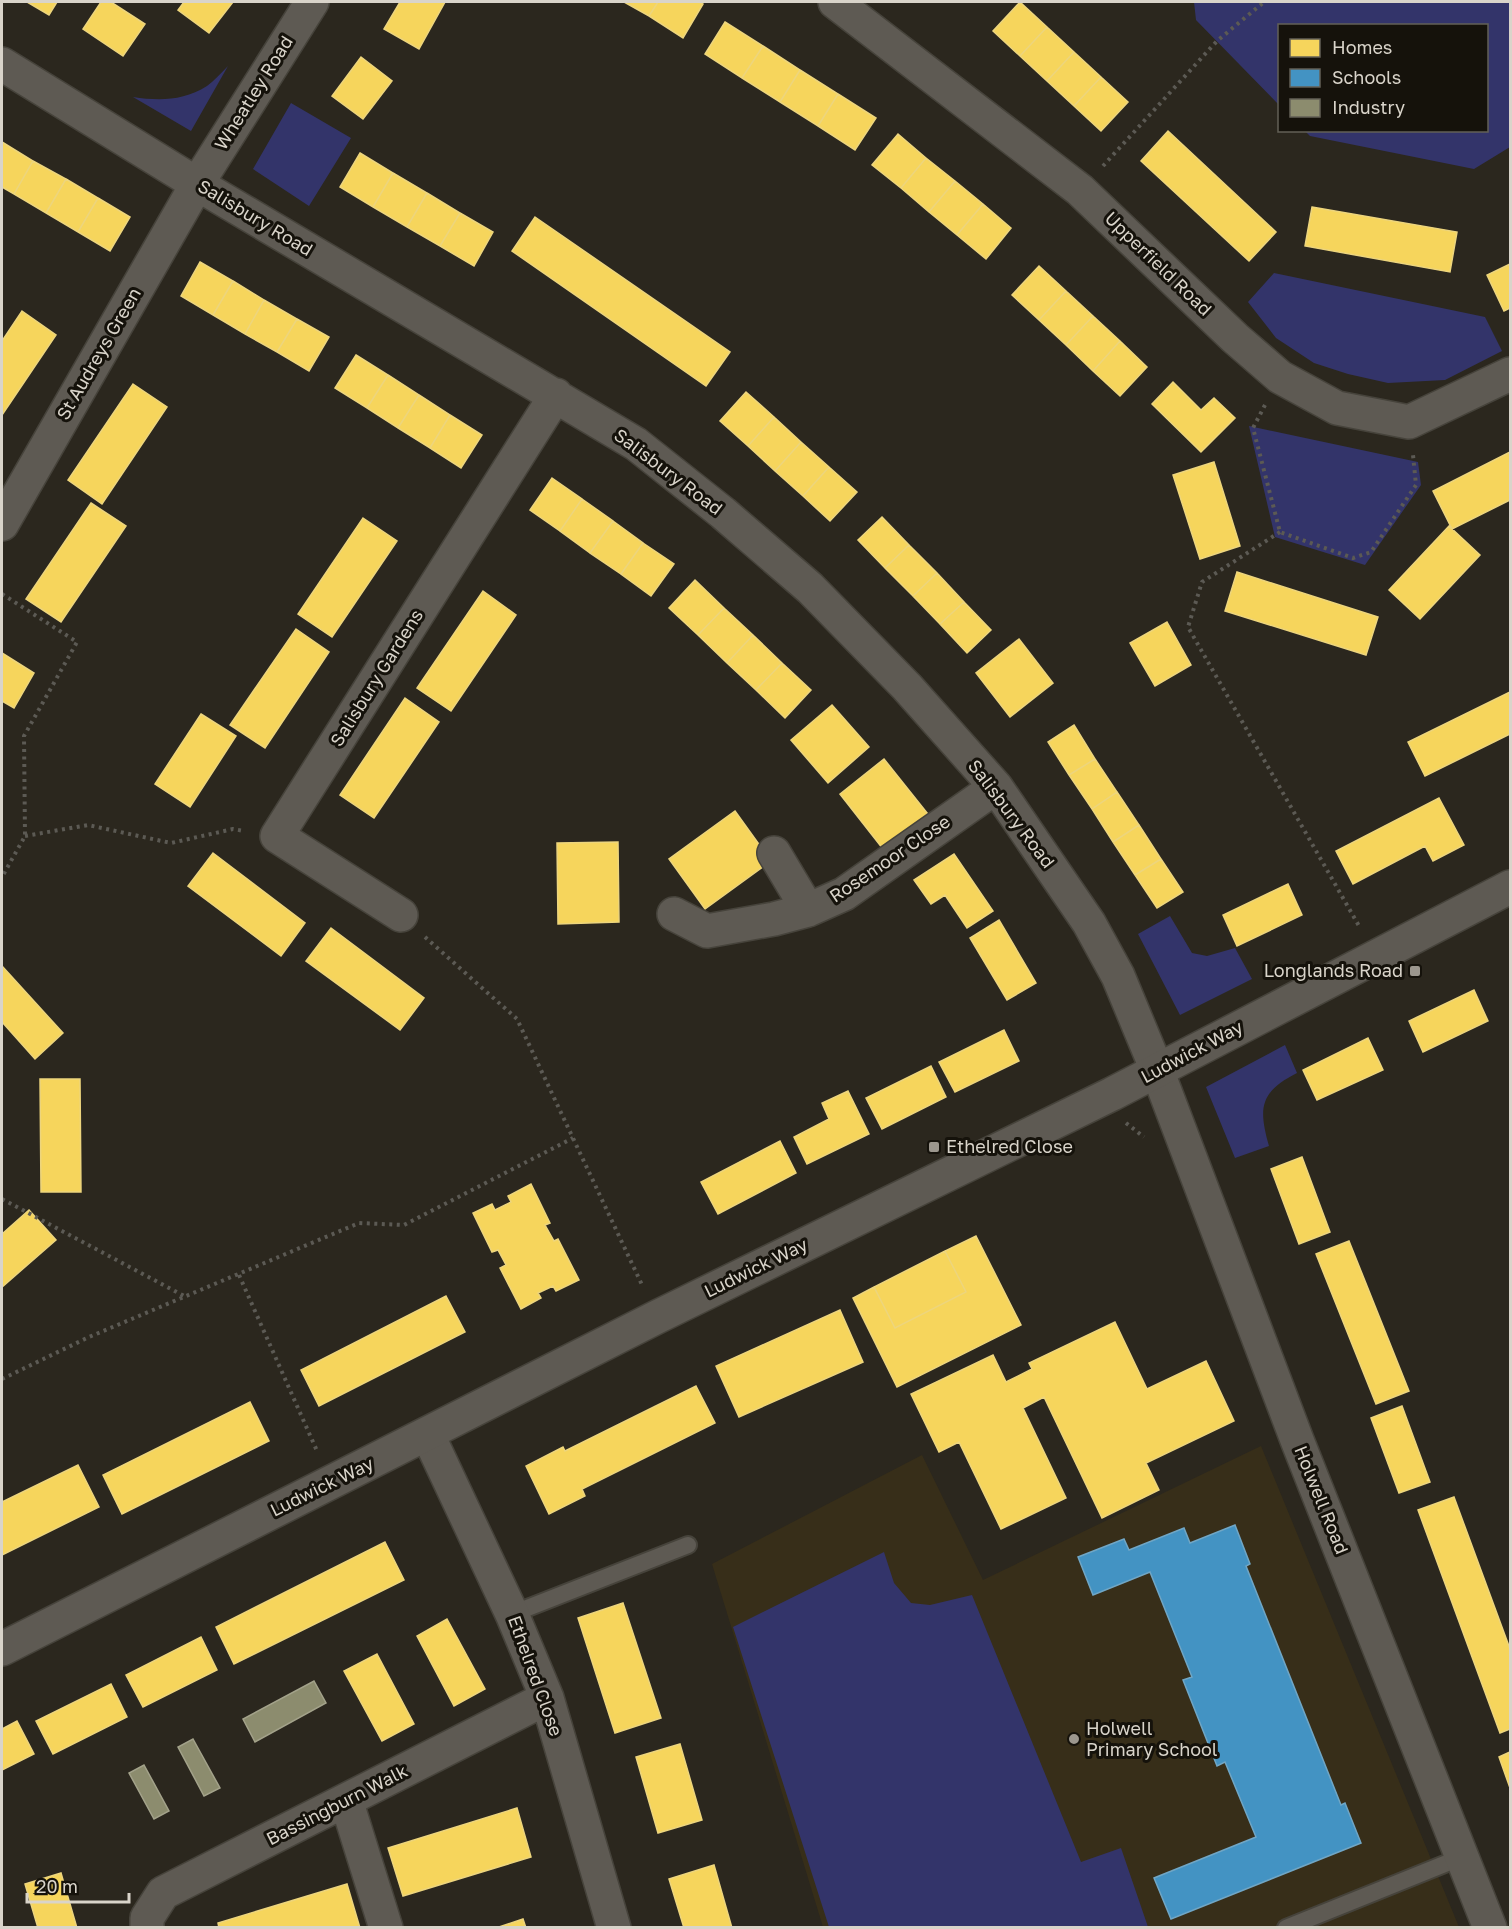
<svg xmlns="http://www.w3.org/2000/svg" width="1512" height="1929" viewBox="0 0 1512 1929" font-family="'Golos Text',sans-serif">
<style>
.built{fill:#372e19}
.green{fill:#33346a}
.homes{fill:#f6d55c;stroke:#edd57d;stroke-width:1.5}
.schools{fill:#4393c3;stroke:#70a6c5;stroke-width:1.5}
.industry{fill:#8c8c6e;stroke:#a3a28a;stroke-width:1.5}
.lines{fill:none;stroke-linecap:round;stroke-linejoin:round}
.service-casing{stroke:#46433b;stroke-width:20}
.minor-casing{stroke:#46433b;stroke-width:36}
.tertiary-casing{stroke:#46433b;stroke-width:36}
.path{stroke:#5c5a54;stroke-width:4;stroke-dasharray:3 4.5;stroke-linecap:butt}
.service{stroke:#5e5a53;stroke-width:16}
.minor{stroke:#5e5a53;stroke-width:33}
.tertiary{stroke:#5e5a53;stroke-width:33}
.poi-dot{fill:#9c978e;stroke:#15120b;stroke-width:2}
.labels{text-anchor:middle;stroke-width:6;stroke-linejoin:round;paint-order:stroke}
.street-label{font-size:18px;fill:#d9d4ca;stroke:#15120b}
.poi-label{font-size:18px;fill:#d9d4ca;stroke:#15120b;text-anchor:start}
</style>
<rect width="100%" height="100%" fill="#2b271e"/>
<!-- built -->
<path class="built" d="M 1261,1446 L 1459,1927 L 823,1927 L 712,1564 L 922,1455 L 983,1580 Z"/>
<!-- green -->
<path class="green" d="M 1194,2 L 1510,2 L 1510,147 L 1474,169 L 1310,136 L 1305,131 L 1486,130 L 1486,26 L 1280,26 L 1279,105 L 1196,20 Z
M 228,66 L 191,131 L 133,97 C 159,101 183,101 207,86 C 214,81 221,73 228,66 Z
M 291,103 L 351,138 L 309,206 L 253,169 Z
M 1274,273 L 1485,317 L 1502,351 L 1445,380 L 1388,383 L 1348,374 L 1314,363 L 1276,338 L 1248,302 Z
M 1249,426 L 1418,462 L 1421,485 L 1365,565 L 1275,537 Z
M 1170,916 L 1192,953 L 1207,956 L 1235,948 L 1252,979 L 1180,1015 L 1138,934 Z
M 1285,1045 L 1297,1073 C 1260,1092 1258,1107 1269,1146 L 1235,1158 L 1206,1087 Z
M 884,1552 L 894,1583 L 911,1603 L 930,1605 L 972,1595 L 1081,1862 L 1121,1848 L 1148,1927 L 829,1927 L 733,1627 Z"/>
<!-- homes -->
<path class="homes" d="M 27,2 L 57,2 L 49,15 Z
M 101,2 L 111,2 L 145,24 L 123,56 L 83,29 Z
M 184,2 L 233,2 L 209,33 L 178,10 Z
M 400,2 L 445,2 L 419,49 L 384,29 Z
M 624,2 L 658,2 L 649,16 Z
M 658,2 L 699,2 L 703,4 L 683,38 L 649,16 Z
M 1020,2 L 1047,27 L 1020,56 L 993,31 Z
M 725,22 L 763,46 L 742,78 L 705,54 Z
M 1047,27 L 1074,52 L 1047,81 L 1020,56 Z
M 763,46 L 800,70 L 780,102 L 742,78 Z
M 1074,52 L 1101,77 L 1074,106 L 1047,81 Z
M 361,57 L 392,81 L 363,119 L 332,96 Z
M 800,70 L 838,94 L 818,126 L 780,102 Z
M 1101,77 L 1128,102 L 1101,131 L 1074,106 Z
M 838,94 L 876,118 L 855,150 L 818,126 Z
M 1168,131 L 1276,232 L 1249,261 L 1141,161 Z
M 898,134 L 926,158 L 901,188 L 872,165 Z
M 2,142 L 33,161 L 14,194 L 2,187 Z
M 360,153 L 393,173 L 373,207 L 340,187 Z
M 926,158 L 955,181 L 929,212 L 901,188 Z
M 33,161 L 66,179 L 46,213 L 14,194 Z
M 393,173 L 427,193 L 407,227 L 373,207 Z
M 66,179 L 98,198 L 78,232 L 46,213 Z
M 955,181 L 983,204 L 957,235 L 929,212 Z
M 427,193 L 460,213 L 440,246 L 407,227 Z
M 98,198 L 130,217 L 110,251 L 78,232 Z
M 983,204 L 1011,228 L 986,259 L 957,235 Z
M 1312,207 L 1457,232 L 1450,272 L 1305,246 Z
M 460,213 L 493,232 L 474,266 L 440,246 Z
M 535,217 L 730,352 L 706,386 L 512,251 Z
M 200,262 L 233,281 L 213,315 L 181,296 Z
M 1510,264 L 1510,308 L 1504,311 L 1487,275 Z
M 1039,266 L 1066,291 L 1039,320 L 1012,295 Z
M 233,281 L 264,300 L 245,334 L 213,315 Z
M 1066,291 L 1093,316 L 1066,345 L 1039,320 Z
M 264,300 L 297,319 L 277,352 L 245,334 Z
M 22,311 L 56,335 L 2,415 L 2,341 Z
M 1093,316 L 1120,341 L 1093,371 L 1066,345 Z
M 297,319 L 329,337 L 309,371 L 277,352 Z
M 1120,341 L 1147,367 L 1120,396 L 1093,371 Z
M 356,355 L 388,375 L 367,408 L 335,388 Z
M 388,375 L 419,395 L 398,428 L 367,408 Z
M 1173,382 L 1201,410 L 1214,398 L 1235,418 L 1201,452 L 1152,404 Z
M 133,384 L 167,407 L 102,504 L 68,480 Z
M 746,392 L 774,417 L 748,446 L 720,421 Z
M 419,395 L 450,415 L 430,448 L 398,428 Z
M 450,415 L 482,435 L 461,468 L 430,448 Z
M 774,417 L 801,442 L 775,471 L 748,446 Z
M 801,442 L 829,467 L 803,496 L 775,471 Z
M 1510,452 L 1510,500 L 1452,529 L 1433,491 Z
M 1214,462 L 1240,546 L 1200,559 L 1173,475 Z
M 829,467 L 857,492 L 830,521 L 803,496 Z
M 552,478 L 582,499 L 560,531 L 530,510 Z
M 582,499 L 613,521 L 590,553 L 560,531 Z
M 91,503 L 126,526 L 61,622 L 26,599 Z
M 882,517 L 909,545 L 885,568 L 858,540 Z
M 363,518 L 397,541 L 332,637 L 298,614 Z
M 613,521 L 643,543 L 621,574 L 590,553 Z
M 1449,526 L 1480,555 L 1420,619 L 1389,590 Z
M 643,543 L 674,564 L 651,596 L 621,574 Z
M 909,545 L 937,573 L 913,596 L 885,568 Z
M 1237,572 L 1378,617 L 1366,655 L 1225,611 Z
M 937,573 L 964,602 L 940,624 L 913,596 Z
M 695,580 L 724,608 L 698,635 L 669,608 Z
M 483,591 L 516,615 L 451,711 L 417,688 Z
M 964,602 L 991,630 L 967,653 L 940,624 Z
M 724,608 L 753,635 L 727,663 L 698,635 Z
M 1167,622 L 1191,665 L 1155,686 L 1130,643 Z
M 296,629 L 329,652 L 265,748 L 230,725 Z
M 753,635 L 782,663 L 756,690 L 727,663 Z
M 1019,639 L 1053,683 L 1010,717 L 976,673 Z
M 2,653 L 34,673 L 14,708 L 2,701 Z
M 782,663 L 811,690 L 785,718 L 756,690 Z
M 1510,692 L 1510,734 L 1425,776 L 1408,742 Z
M 405,698 L 439,722 L 374,818 L 340,795 Z
M 832,705 L 869,747 L 828,783 L 791,740 Z
M 201,714 L 236,736 L 190,807 L 155,784 Z
M 1074,725 L 1095,759 L 1069,775 L 1048,742 Z
M 884,759 L 928,814 L 883,849 L 840,794 Z
M 1095,759 L 1117,792 L 1092,809 L 1069,775 Z
M 1117,792 L 1139,825 L 1113,842 L 1092,809 Z
M 1439,798 L 1464,845 L 1433,861 L 1425,846 L 1353,884 L 1336,851 Z
M 735,811 L 771,861 L 705,909 L 669,859 Z
M 1139,825 L 1161,859 L 1135,875 L 1113,842 Z
M 618,842 L 619,922 L 558,924 L 557,843 Z
M 213,853 L 305,923 L 281,956 L 188,886 Z
M 954,854 L 993,911 L 967,928 L 945,895 L 931,904 L 914,880 Z
M 1161,859 L 1183,892 L 1157,908 L 1135,875 Z
M 1288,884 L 1302,915 L 1237,946 L 1223,915 Z
M 999,920 L 1036,983 L 1007,1000 L 970,938 Z
M 331,928 L 424,998 L 400,1030 L 306,961 Z
M 2,966 L 63,1033 L 35,1059 L 2,1022 Z
M 1474,990 L 1488,1021 L 1423,1052 L 1409,1021 Z
M 1004,1030 L 1019,1061 L 955,1092 L 939,1062 Z
M 1368,1038 L 1383,1070 L 1317,1100 L 1303,1070 Z
M 931,1066 L 946,1097 L 882,1129 L 866,1098 Z
M 40,1079 L 80,1079 L 81,1192 L 41,1192 Z
M 848,1091 L 869,1134 L 807,1164 L 794,1137 L 829,1119 L 822,1103 Z
M 780,1141 L 796,1173 L 718,1214 L 701,1182 Z
M 1302,1157 L 1330,1232 L 1299,1244 L 1271,1169 Z
M 531,1184 L 550,1223 L 545,1225 L 554,1241 L 558,1239 L 579,1280 L 556,1291 L 553,1286 L 538,1293 L 541,1298 L 521,1309 L 500,1268 L 506,1265 L 498,1250 L 492,1252 L 473,1213 L 492,1204 L 495,1210 L 511,1202 L 508,1196 Z
M 29,1210 L 56,1240 L 2,1287 L 2,1234 Z
M 976,1236 L 1021,1325 L 897,1387 L 853,1298 L 874,1287 L 895,1328 L 966,1292 L 945,1251 Z
M 1349,1241 L 1409,1391 L 1376,1404 L 1316,1254 Z
M 945,1251 L 966,1292 L 895,1328 L 874,1287 Z
M 446,1296 L 465,1332 L 319,1406 L 301,1370 Z
M 840,1310 L 863,1362 L 739,1417 L 716,1366 Z
M 1115,1322 L 1147,1389 L 1206,1361 L 1234,1421 L 1146,1463 L 1159,1490 L 1102,1518 L 1044,1397 L 1023,1408 L 1066,1498 L 1001,1529 L 959,1442 L 939,1452 L 911,1394 L 993,1355 L 1006,1382 L 1032,1369 L 1029,1363 Z
M 696,1386 L 715,1423 L 582,1489 L 585,1496 L 549,1514 L 526,1466 L 563,1447 L 565,1451 Z
M 250,1402 L 269,1441 L 122,1514 L 103,1475 Z
M 1402,1406 L 1430,1482 L 1399,1493 L 1371,1418 Z
M 78,1465 L 99,1507 L 2,1555 L 2,1502 Z
M 1454,1497 L 1510,1649 L 1510,1729 L 1500,1733 L 1418,1510 Z
M 385,1542 L 404,1580 L 234,1664 L 216,1627 Z
M 623,1603 L 661,1718 L 615,1733 L 578,1618 Z
M 447,1619 L 485,1689 L 454,1706 L 417,1636 Z
M 201,1637 L 217,1670 L 143,1707 L 126,1675 Z
M 377,1654 L 414,1724 L 382,1741 L 344,1671 Z
M 111,1684 L 127,1717 L 53,1754 L 36,1721 Z
M 17,1721 L 34,1754 L 2,1770 L 2,1729 Z
M 680,1744 L 702,1820 L 658,1833 L 636,1757 Z
M 1510,1752 L 1510,1788 L 1499,1757 Z
M 517,1808 L 531,1857 L 403,1896 L 388,1848 Z
M 714,1865 L 732,1928 L 684,1928 L 669,1879 Z
M 61,1873 L 77,1928 L 38,1928 L 25,1884 Z
M 347,1884 L 360,1928 L 219,1928 L 218,1923 Z
M 523,1919 L 526,1928 L 496,1928 Z"/>
<!-- schools -->
<path class="schools" d="M 1235,1525 L 1250,1564 L 1246,1566 L 1341,1805 L 1345,1803 L 1361,1843 L 1171,1919 L 1154,1878 L 1256,1837 L 1225,1762 L 1217,1766 L 1183,1680 L 1192,1677 L 1150,1572 L 1093,1595 L 1078,1557 L 1124,1539 L 1129,1550 L 1184,1528 L 1190,1543 Z"/>
<!-- industry -->
<path class="industry" d="M 314,1681 L 326,1703 L 255,1742 L 243,1719 Z
M 193,1739 L 220,1788 L 204,1796 L 178,1747 Z
M 144,1765 L 169,1811 L 154,1819 L 129,1773 Z"/>
<g class="lines">
<defs>
<path id="service" d="M 512,1614 L 688,1545
M 1286,1928 L 1462,1857"/>
<path id="minor" d="M 835,2 L 1080,190 L 1235,338 L 1280,377 L 1337,408 L 1409,422 L 1510,374
M 2,64 L 197,184 L 636,444 L 723,513 L 810,588 L 907,687 L 996,787 L 1089,923 L 1118,976 L 1157,1070 L 1297,1440 L 1490,1928
M 2,524 L 197,184 L 312,2
M 774,853 L 808,910
M 674,914 L 707,931 L 774,919 L 808,910 L 844,894 L 996,787
M 401,915 L 277,836 L 556,395
M 428,1435 L 512,1614 L 547,1698 L 614,1928
M 346,1800 L 386,1928
M 147,1928 L 147,1918 L 163,1893 L 547,1698"/>
<path id="tertiary" d="M 2,1649 L 657,1317 L 1112,1094 L 1510,887"/>
</defs>
<!-- service casing -->
<use href="#service" class="service-casing"/>
<!-- minor casing -->
<use href="#minor" class="minor-casing"/>
<!-- tertiary casing -->
<use href="#tertiary" class="tertiary-casing"/>
<!-- path -->
<path class="path" d="M 1103,166 L 1217,41 L 1264,2
M 1265,405 L 1253,428 L 1280,532 L 1353,558 L 1371,552 L 1416,485 L 1413,455
M 1280,532 L 1202,582 L 1188,627 L 1359,926
M 2,594 L 77,642 L 24,736 L 25,836 L 2,877
M 25,836 L 88,825 L 171,843 L 233,829 L 244,831
M 425,937 L 517,1019 L 643,1287
M 1126,1123 L 1144,1137
M 2,1199 L 186,1297
M 239,1275 L 317,1451
M 2,1379 L 89,1337 L 359,1223 L 404,1225 L 573,1138"/>
<!-- service -->
<use href="#service" class="service"/>
<!-- minor -->
<use href="#minor" class="minor"/>
<!-- tertiary -->
<use href="#tertiary" class="tertiary"/>
</g>
<!-- markers -->
<g class="poi-dot">
<rect x="1409" y="965" width="12" height="12" rx="3"/>
<rect x="928" y="1141" width="12" height="12" rx="3"/>
<circle cx="1074" cy="1739" r="6"/>
</g>
<g class="labels">
<!-- street labels -->
<g class="street-label">
<text transform="translate(254 93) rotate(-58)" y="6">Wheatley Road</text>
<text transform="translate(255 218) rotate(31)" y="6">Salisbury Road</text>
<text transform="translate(1158 264) rotate(44)" y="6">Upperfield Road</text>
<text transform="translate(99 354) rotate(-60)" y="6">St Audreys Green</text>
<text transform="translate(668 472) rotate(37)" y="6">Salisbury Road</text>
<text transform="translate(377 678) rotate(-58)" y="6">Salisbury Gardens</text>
<text transform="translate(1011 814) rotate(53)" y="6">Salisbury Road</text>
<text transform="translate(890 859) rotate(-34)" y="6">Rosemoor Close</text>
<text transform="translate(1192 1052) rotate(-28)" y="6">Ludwick Way</text>
<text transform="translate(756 1268) rotate(-26)" y="6">Ludwick Way</text>
<text transform="translate(322 1487) rotate(-26)" y="6">Ludwick Way</text>
<text transform="translate(1321 1500) rotate(68)" y="6">Holwell Road</text>
<text transform="translate(535 1676) rotate(70)" y="6">Ethelred Close</text>
<text transform="translate(337 1805) rotate(-27)" y="6">Bassingburn Walk</text>
</g>
<!-- poi labels -->
<g class="poi-label">
<text x="1403" y="977" text-anchor="end">Longlands Road</text>
<text x="946" y="1153">Ethelred Close</text>
<text x="1086" y="1735">Holwell<tspan x="1086" dy="21">Primary School</tspan></text>
</g>
</g>
<!-- border -->
<rect width="1512" height="1929" fill="none" stroke="#d9d4ca" stroke-width="6"/>
<!-- legend -->
<rect x="1278" y="24" width="210" height="108" fill="#15120b" stroke="#636057" stroke-width="1.5"/>
<rect x="1290" y="39" width="30" height="18" fill="#f6d55c" stroke="#636057" stroke-width="1.5"/>
<text x="1332" y="54" font-size="18" fill="#d9d4ca">Homes</text>
<rect x="1290" y="69" width="30" height="18" fill="#4393c3" stroke="#636057" stroke-width="1.5"/>
<text x="1332" y="84" font-size="18" fill="#d9d4ca">Schools</text>
<rect x="1290" y="99" width="30" height="18" fill="#8c8c6e" stroke="#636057" stroke-width="1.5"/>
<text x="1332" y="114" font-size="18" fill="#d9d4ca">Industry</text>
<!-- scale -->
<path d="M27 1893v9h102v-9" fill="none" stroke="#d9d4ca" stroke-width="3"/>
<text x="36" y="1893" font-size="18" fill="#d9d4ca" stroke="#15120b" stroke-width="4.5" paint-order="stroke">20 m</text>
</svg>
